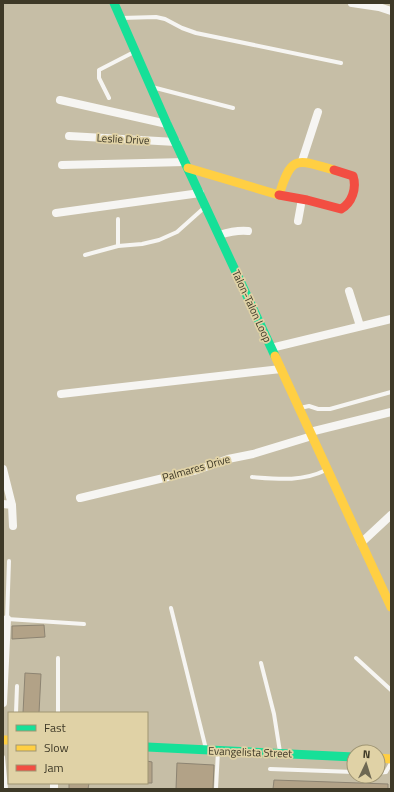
<svg xmlns="http://www.w3.org/2000/svg" width="394" height="792" viewBox="0 0 394 792" font-family="'Titillium Web',sans-serif">
<style>
.building{fill:#b2a287;stroke:#8d8472}
.lines{fill:none;stroke-linecap:round;stroke-linejoin:round}
.lane{stroke:#f6f5f2;stroke-width:4}
.street{stroke:#f6f5f2;stroke-width:8}
.fast{stroke:#16e098;stroke-width:9}
.slow{stroke:#ffcf43;stroke-width:9}
.jam{stroke:#f24e42;stroke-width:9}
.labels{text-anchor:middle;stroke-width:3.5;stroke-linejoin:round;paint-order:stroke}
.street-label{font-size:11px;fill:#3e3927;stroke:#e0d2a6}
</style>
<rect width="100%" height="100%" fill="#c6bea6"/>
<!-- building -->
<path class="building" d="M 44,625 L 45,637 L 12,639 L 12,626 Z
M 25,673 L 41,674 L 39,713 L 23,713 Z
M 147,761 L 152,762 L 152,783 L 147,783 Z
M 177,763 L 214,765 L 213,789 L 176,789 Z
M 274,780 L 388,784 L 388,789 L 273,789 Z
M 69,783 L 89,783 L 88,789 L 69,789 Z"/>
<g class="lines">
<!-- lane -->
<path class="lane" d="M 121,18 L 156,17 L 165,19 L 182,28 L 196,33 L 341,63
M 152,87 L 233,108
M 109,98 L 99,78 L 99,70 L 134,52
M 118,219 L 118,246
M 85,255 L 118,246 L 142,244 L 159,240 L 177,232 L 205,207
M 300,408 L 309,406 L 318,409 L 330,409 L 391,392
M 252,477 C 277,479 302,482 326,470
M 9,561 L 7,619 L 84,624
M 171,608 L 206,749
M 58,658 L 58,713
M 356,658 L 391,690
M 261,663 L 274,714 L 280,752
M 16,713 L 17,686
M 3,757 L 6,789
M 270,769 L 354,772
M 378,773 L 386,772 L 391,763
M 216,789 L 218,751"/>
<!-- street -->
<path class="street" d="M 352,3 L 379,7 L 391,11
M 60,100 L 167,124
M 69,136 L 176,142
M 302,161 L 318,112
M 62,165 L 185,162
M 56,213 L 200,193
M 298,221 L 302,199
M 219,235 C 229,232 238,230 248,231
M 349,291 L 360,326
M 271,348 L 391,319
M 61,394 L 281,369
M 310,432 L 391,412
M 3,469 L 12,505 L 13,526
M 80,498 L 197,470 L 228,459 L 253,454 L 312,436
M 3,504 L 12,505
M 361,543 L 391,515
M 3,703 L 7,619
M 54,783 L 54,789"/>
<!-- fast -->
<path class="fast" d="M 114,3 L 167,124 L 275,356
M 147,747 L 354,757"/>
<!-- slow -->
<path class="slow" d="M 188,168 L 279,195 C 292,153 297,160 334,170
M 275,356 L 391,607
M 3,740 L 9,740
M 378,758 L 391,759"/>
<!-- jam -->
<path class="jam" d="M 279,195 L 307,200 L 341,209 C 352,203 357,188 353,176 L 334,170"/>
</g>
<g class="labels">
<!-- street labels -->
<g class="street-label">
<text transform="translate(123 139) rotate(3)" y="4">Leslie Drive</text>
<text transform="translate(252 306) rotate(65)" y="4">Talon-Talon Loop</text>
<text transform="translate(196 468) rotate(-16)" y="4">Palmares Drive</text>
<text transform="translate(250 752) rotate(2)" y="4">Evangelista Street</text>
</g>
</g>
<!-- border -->
<rect width="394" height="792" fill="none" stroke="#3e3927" stroke-width="8"/>
<!-- legend -->
<rect x="8" y="712" width="140" height="72" fill="#e0d2a6" stroke="#9f9573"/>
<rect x="16" y="725" width="20" height="6" fill="#16e098" stroke="#9f9573"/>
<text x="44" y="732" font-size="12" fill="#3e3927">Fast</text>
<rect x="16" y="745" width="20" height="6" fill="#ffcf43" stroke="#9f9573"/>
<text x="44" y="752" font-size="12" fill="#3e3927">Slow</text>
<rect x="16" y="765" width="20" height="6" fill="#f24e42" stroke="#9f9573"/>
<text x="44" y="772" font-size="12" fill="#3e3927">Jam</text>
<!-- north arrow -->
<g transform="translate(366 764) rotate(4)"><circle r="19" fill="#e0d2a6" stroke="#9f9573"/>
<path d="M0-3L7 15L0 10L-7 15Z" fill="#6e6853"/>
<text y="-6" font-size="11" font-weight="bold" text-anchor="middle" fill="#3e3927">N</text>
</g>
</svg>
